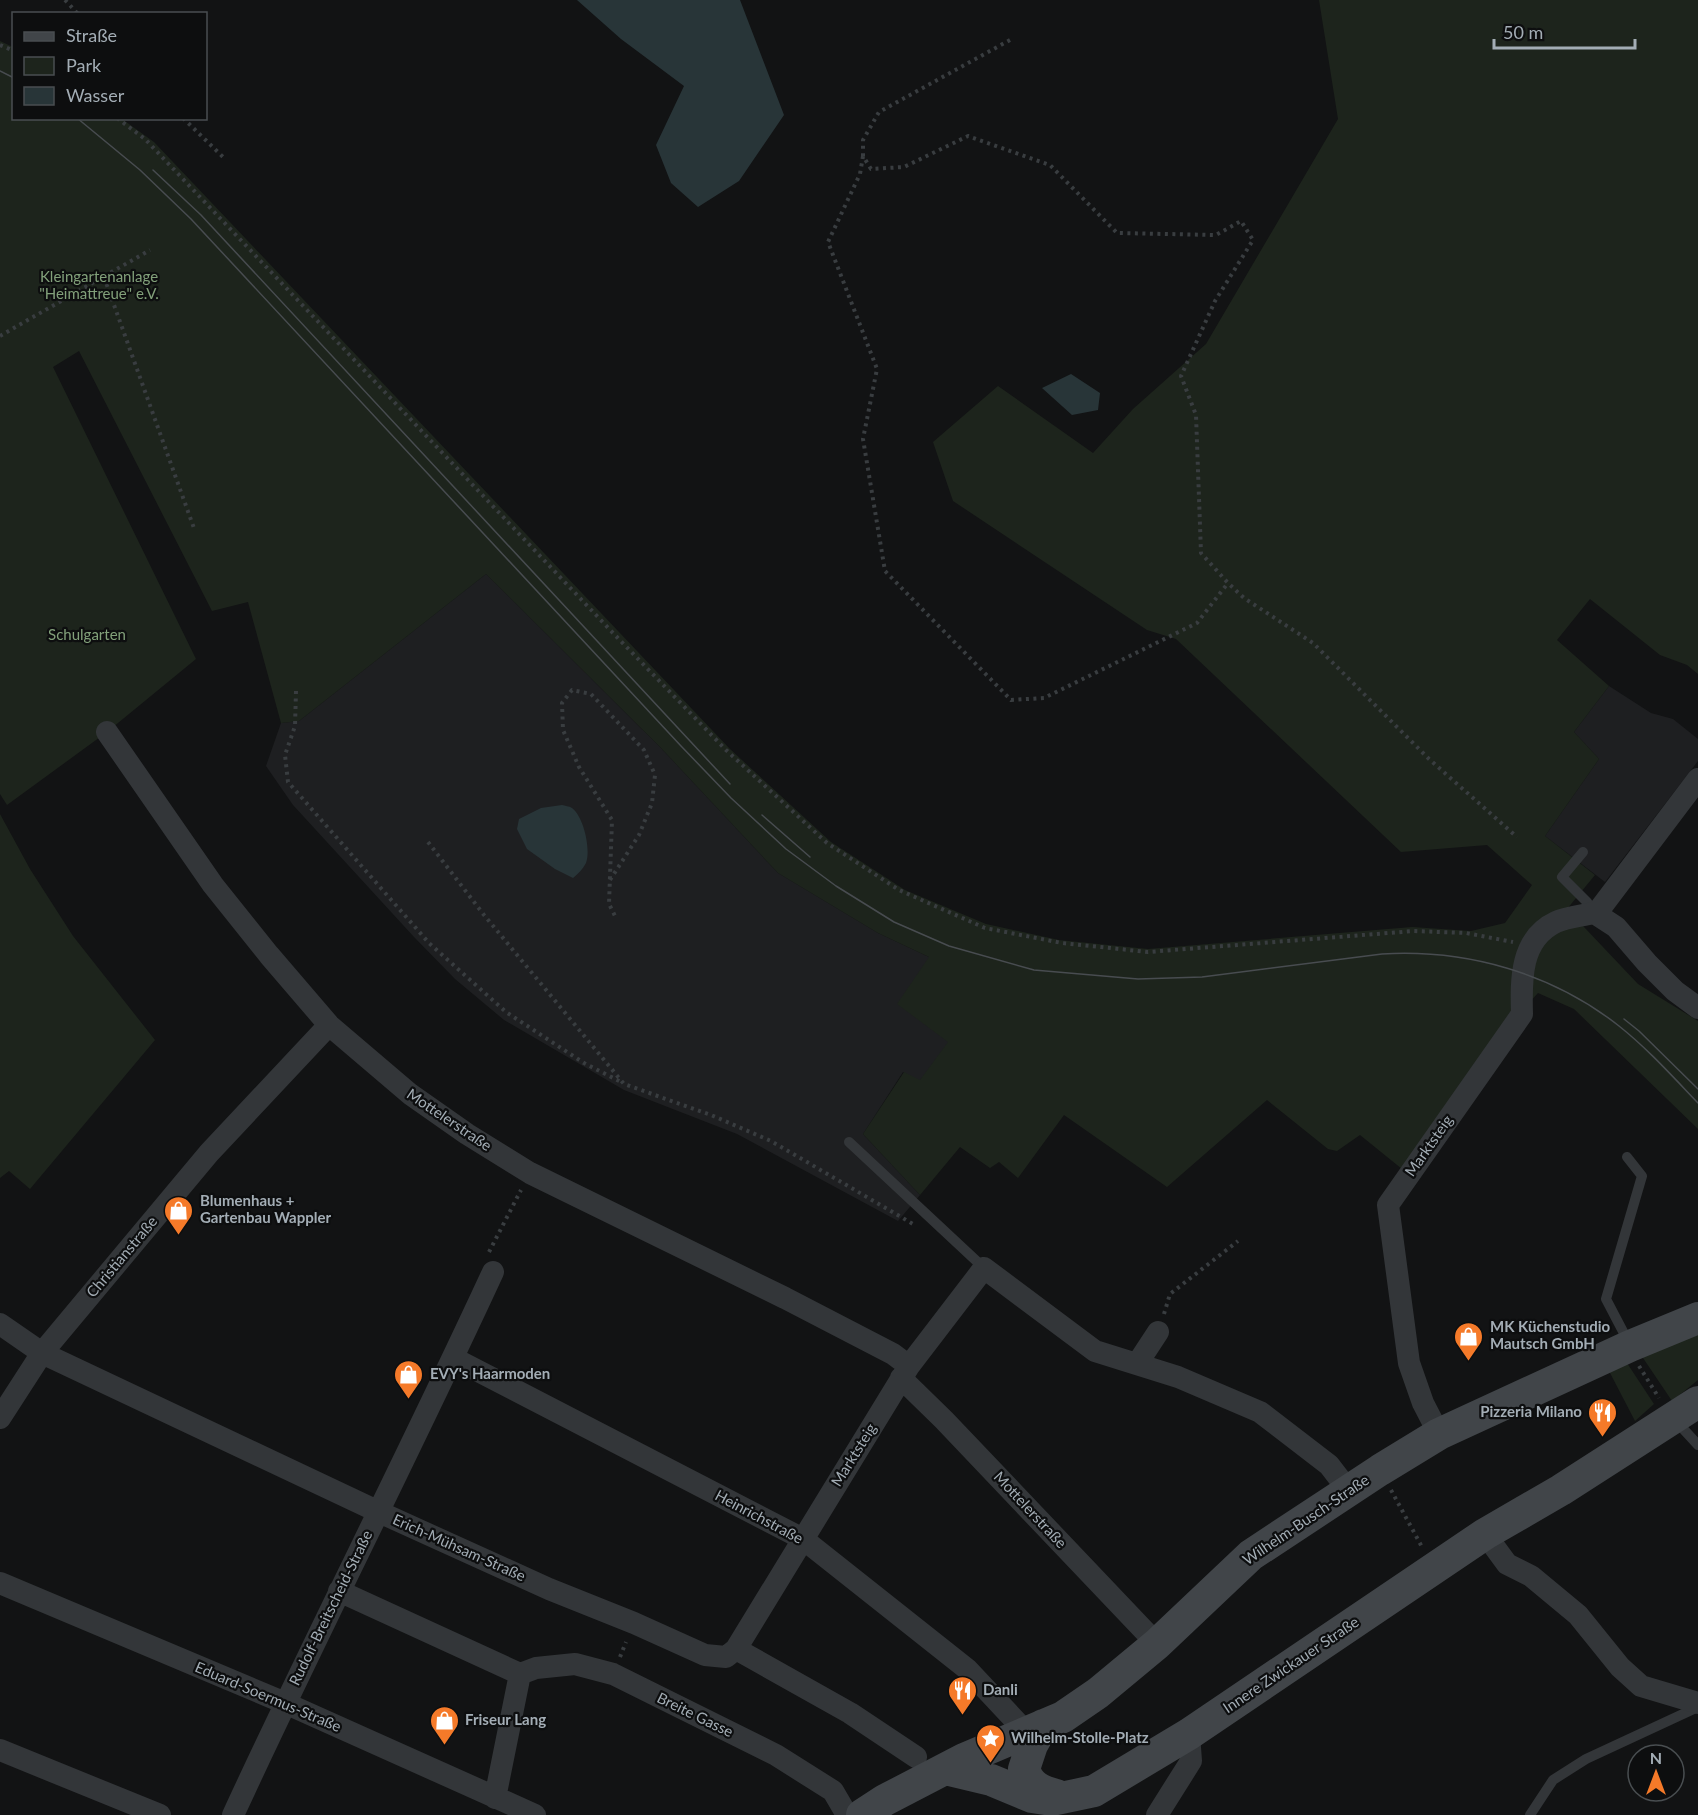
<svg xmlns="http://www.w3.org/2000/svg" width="1698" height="1815" viewBox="0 0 1698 1815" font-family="Lato,sans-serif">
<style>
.built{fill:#1e1f21}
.green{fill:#1d241c}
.water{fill:#283538}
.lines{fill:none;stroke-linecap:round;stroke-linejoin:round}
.path{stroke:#393d40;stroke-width:4;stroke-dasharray:3 4.5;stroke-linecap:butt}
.service{stroke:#333639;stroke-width:10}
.minor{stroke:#333639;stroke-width:22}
.secondary{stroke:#414549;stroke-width:32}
.tram{stroke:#484c50;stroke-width:1.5}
.labels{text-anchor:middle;stroke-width:4.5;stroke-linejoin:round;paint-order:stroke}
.park-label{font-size:15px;fill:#82a07a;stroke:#0d0e0f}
.street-label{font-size:15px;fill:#a3adb5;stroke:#0d0e0f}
.poi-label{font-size:15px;font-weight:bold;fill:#a3adb5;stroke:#0d0e0f;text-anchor:start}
</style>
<rect width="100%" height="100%" fill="#121314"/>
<!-- built -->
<path class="built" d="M 486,574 L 661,748 L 778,873 L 878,933 L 929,957 L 949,1042 L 920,1081 L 903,1072 L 863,1134 L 920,1195 L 898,1221 L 737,1134 L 624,1090 L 504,1020 L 455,979 L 414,937 L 293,805 L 266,766 L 281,723 L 299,721 Z
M 1609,686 L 1651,713 L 1673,719 L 1698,739 L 1698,761 L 1605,882 L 1545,836 L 1599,759 L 1574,732 Z"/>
<!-- green -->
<path class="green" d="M 1319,0 L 1698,0 L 1698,674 L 1687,665 L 1660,655 L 1590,599 L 1557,640 L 1609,686 L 1574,732 L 1599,759 L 1545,836 L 1595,875 L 1567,909 L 1638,984 L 1698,1021 L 1698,1129 L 1574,1009 L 1538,993 L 1516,1017 L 1402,1169 L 1360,1135 L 1337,1151 L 1328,1149 L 1267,1100 L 1167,1187 L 1064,1115 L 1018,1178 L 999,1162 L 990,1168 L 960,1147 L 920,1195 L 863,1134 L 904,1072 L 920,1080 L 948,1042 L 897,1004 L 929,957 L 878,933 L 778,873 L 661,748 L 486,574 L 299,721 L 281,723 L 248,602 L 212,611 L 79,351 L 53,367 L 196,659 L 107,732 L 7,805 L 0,794 L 0,41 L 13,47 L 14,118 L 122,119 L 154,142 L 730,749 L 831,842 L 905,890 L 986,924 L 1059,940 L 1148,949 L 1412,927 L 1471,931 L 1505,923 L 1532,885 L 1487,845 L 1401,852 L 1176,639 L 1147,630 L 953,501 L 933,442 L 998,386 L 1093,453 L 1133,409 L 1206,344 L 1338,119 Z
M 0,814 L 30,869 L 73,936 L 155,1040 L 30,1189 L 9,1171 L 0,1178 Z
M 1698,1329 L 1698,1380 L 1672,1401 L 1641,1355 Z
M 1627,1363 L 1654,1404 L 1635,1421 L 1609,1371 Z"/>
<!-- water -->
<path class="water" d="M 577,0 L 740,0 L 784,115 L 739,181 L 698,207 L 671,183 L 656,145 L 684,86 L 621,39 Z
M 1071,374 L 1100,393 L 1098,410 L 1072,415 L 1042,388 Z
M 562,805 C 565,806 569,806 572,808 C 584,817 591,850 586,863 C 583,869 578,874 573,878 L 555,869 L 527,849 L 517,829 L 519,819 L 541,808 Z"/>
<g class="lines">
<!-- path -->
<path class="path" d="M 65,0 L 78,14
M 1010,40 L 879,112 L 863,140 L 863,156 L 871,169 L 904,167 L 968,136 L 1050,165 L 1117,233 L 1216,235 L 1241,221 L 1253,240 L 1215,301 L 1181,376 L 1196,415 L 1201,553 L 1228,583 L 1244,598 L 1313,643 L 1429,759 L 1517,837
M 0,45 L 14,51
M 117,118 L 145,139 L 613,633 L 726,750 L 827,843 L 899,890 L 985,928 L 1062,943 L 1148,952 L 1414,931 L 1466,933 L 1513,942
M 183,118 L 224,158
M 863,156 L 860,174 L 828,242 L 877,369 L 863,439 L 885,571 L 1011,700 L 1044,698 L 1197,623 L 1228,583
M 104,277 L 195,531
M 0,336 L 150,250
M 296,691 L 295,726 L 285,755 L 288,782 L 429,943 L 506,1012 L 584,1063 L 621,1082
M 428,842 L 484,915 L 624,1084 L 711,1115 L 771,1141 L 913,1224
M 610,880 L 639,835 L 652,803 L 655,775 L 644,750 L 591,694 L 572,690 L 562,703 L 563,730 L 579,767 L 612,820 L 609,904 L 615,916
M 489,1252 L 521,1190
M 1164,1314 L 1170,1294 L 1238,1241
M 1639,1366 L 1659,1398
M 1391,1490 L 1422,1547
M 620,1657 L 626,1642"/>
<!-- service -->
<path class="service" d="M 1583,852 L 1562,877 L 1587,902 L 1593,913
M 849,1142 L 984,1268
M 1627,1157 L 1642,1176 L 1606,1299 L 1629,1343
M 1675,1420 L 1698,1445
M 1530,1815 L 1553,1780 L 1586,1759 L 1698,1707"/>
<!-- minor -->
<path class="minor" d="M 107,732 L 213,885 L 269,955 L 329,1025 L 410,1094 L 467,1134 L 530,1173 L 785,1298 L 893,1354 L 909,1366
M 1596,914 L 1616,927 L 1647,963 L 1675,991 L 1698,1008
M 0,1324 L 42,1353 L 379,1512 L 549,1589 L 634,1623 L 705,1655 L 726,1657 L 736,1649 L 850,1713 L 916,1757
M 453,1358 L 803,1539 L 967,1669 L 1026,1732
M 1137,1364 L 1158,1332
M 901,1378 L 944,1420 L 1157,1644
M 0,1418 L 42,1353 L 209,1153 L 329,1025
M 1439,1434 L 1423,1403 L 1409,1363 L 1388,1205 L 1522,1014 C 1521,980 1520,939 1556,922 C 1567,917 1581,916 1593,913 L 1596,914 L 1698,779
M 1485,1534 L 1507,1564 L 1531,1576 L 1578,1615 L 1620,1667 L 1641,1686 L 1698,1703
M 0,1583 L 285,1703 L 535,1815
M 339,1591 L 520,1674 L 536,1668 L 575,1664 L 613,1674 L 776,1755 L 833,1791 L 847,1815
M 736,1649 L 909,1366 L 984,1268 L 1095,1351 L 1178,1377 L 1260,1412 L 1329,1465 L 1349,1491
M 0,1750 L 160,1815
M 495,1798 L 520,1674
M 233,1815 C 317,1633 409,1454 493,1272
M 1157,1815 L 1191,1761 L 1189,1734"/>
<!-- secondary -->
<path class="secondary" d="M 1043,1725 L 1032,1745 L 1024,1769 C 1029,1786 1041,1791 1056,1795
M 945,1769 L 991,1780 L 1032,1797 L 1052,1800 L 1094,1791 L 1189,1734 L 1485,1534 L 1561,1490 L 1698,1402
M 862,1815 L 885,1800 L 964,1759 L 1063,1717 L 1098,1693 L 1157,1644 L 1251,1555 L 1380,1470 L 1439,1434 L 1630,1346 L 1698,1318"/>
<!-- tram -->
<path class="tram" d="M 0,71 L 14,78
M 77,118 L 140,170 L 191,219 L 681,746 L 731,798 L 786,849 L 836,886 L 894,922 L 949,946 L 1034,970 L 1138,979 L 1202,977 L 1382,954 C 1467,949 1552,973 1619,1026 C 1648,1049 1673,1077 1698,1103
M 153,170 L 201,215 L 730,784
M 762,815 L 810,857
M 1624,1019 L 1639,1031 L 1698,1089"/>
</g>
<!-- icons -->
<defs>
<symbol id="shop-pin" viewBox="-11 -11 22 30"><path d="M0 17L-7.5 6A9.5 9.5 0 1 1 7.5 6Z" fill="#f57a29" stroke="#0d0e0f"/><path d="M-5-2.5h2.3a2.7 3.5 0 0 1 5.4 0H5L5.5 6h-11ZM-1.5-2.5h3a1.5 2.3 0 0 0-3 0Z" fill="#fff"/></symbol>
<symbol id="restaurant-pin" viewBox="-11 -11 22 30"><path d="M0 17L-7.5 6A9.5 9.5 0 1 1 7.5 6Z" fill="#f57a29" stroke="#0d0e0f"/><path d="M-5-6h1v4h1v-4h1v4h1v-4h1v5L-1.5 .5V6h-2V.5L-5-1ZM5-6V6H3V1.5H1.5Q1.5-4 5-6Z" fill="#fff"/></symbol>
<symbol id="sight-pin" viewBox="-11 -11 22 30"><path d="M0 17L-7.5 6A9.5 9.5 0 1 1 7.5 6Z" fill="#f57a29" stroke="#0d0e0f"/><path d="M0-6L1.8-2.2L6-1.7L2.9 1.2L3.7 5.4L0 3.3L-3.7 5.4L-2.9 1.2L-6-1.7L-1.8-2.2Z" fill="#fff"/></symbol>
</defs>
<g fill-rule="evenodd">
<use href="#shop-pin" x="162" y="1194" width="33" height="45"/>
<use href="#shop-pin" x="1452" y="1320" width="33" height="45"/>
<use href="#shop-pin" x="392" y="1358" width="33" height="45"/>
<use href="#restaurant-pin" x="1586" y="1396" width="33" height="45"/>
<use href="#restaurant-pin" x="946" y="1674" width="33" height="45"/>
<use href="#shop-pin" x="428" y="1704" width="33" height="45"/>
<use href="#sight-pin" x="974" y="1722" width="33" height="45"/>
</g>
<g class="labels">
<!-- park labels -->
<g class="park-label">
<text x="99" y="282">Kleingartenanlage<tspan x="99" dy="17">"Heimattreue" e.V.</tspan></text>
<text x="87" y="640">Schulgarten</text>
</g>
<!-- street labels -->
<g class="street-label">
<text transform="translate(449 1120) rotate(34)" y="5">Mottelerstraße</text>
<text transform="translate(1429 1146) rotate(-55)" y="5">Marktsteig</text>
<text transform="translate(122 1257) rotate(-50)" y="5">Christianstraße</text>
<text transform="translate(854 1455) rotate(-58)" y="5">Marktsteig</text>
<text transform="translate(1030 1510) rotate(47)" y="5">Mottelerstraße</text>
<text transform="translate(759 1517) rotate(28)" y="5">Heinrichstraße</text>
<text transform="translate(1306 1520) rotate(-34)" y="5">Wilhelm-Busch-Straße</text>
<text transform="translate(459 1548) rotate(24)" y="5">Erich-Mühsam-Straße</text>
<text transform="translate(331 1608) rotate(-64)" y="5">Rudolf-Breitscheid-Straße</text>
<text transform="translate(1291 1665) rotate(-34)" y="5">Innere Zwickauer Straße</text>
<text transform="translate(268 1697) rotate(23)" y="5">Eduard-Soermus-Straße</text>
<text transform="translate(695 1715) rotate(26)" y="5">Breite Gasse</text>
</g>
<!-- poi labels -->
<g class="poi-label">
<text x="200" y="1206">Blumenhaus +<tspan x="200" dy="17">Gartenbau Wappler</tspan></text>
<text x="1490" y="1332">MK Küchenstudio<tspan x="1490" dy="17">Mautsch GmbH</tspan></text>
<text x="430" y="1379">EVY's Haarmoden</text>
<text x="1582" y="1417" text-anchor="end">Pizzeria Milano</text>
<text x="983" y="1695">Danli</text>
<text x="465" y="1725">Friseur Lang</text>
<text x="1011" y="1743">Wilhelm-Stolle-Platz</text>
</g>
</g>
<!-- legend -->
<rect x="12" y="12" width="195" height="108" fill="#0d0e0f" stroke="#494e51" stroke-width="1.5"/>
<rect x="24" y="32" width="30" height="9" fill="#414549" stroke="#494e51" stroke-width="1.5"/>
<text x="66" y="42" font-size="18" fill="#a3adb5">Straße</text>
<rect x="24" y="57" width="30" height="18" fill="#1d241c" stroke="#494e51" stroke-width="1.5"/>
<text x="66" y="72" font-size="18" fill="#a3adb5">Park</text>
<rect x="24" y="87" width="30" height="18" fill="#283538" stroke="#494e51" stroke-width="1.5"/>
<text x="66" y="102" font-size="18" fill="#a3adb5">Wasser</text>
<!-- north arrow -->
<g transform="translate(1656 1773)"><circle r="28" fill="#0d0e0f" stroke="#494e51" stroke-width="1.5"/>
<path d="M0-4.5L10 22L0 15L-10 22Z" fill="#f57a29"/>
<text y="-9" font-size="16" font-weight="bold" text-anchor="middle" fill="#a3adb5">N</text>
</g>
<!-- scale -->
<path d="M1494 39v9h141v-9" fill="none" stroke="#a3adb5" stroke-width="3"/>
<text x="1503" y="39" font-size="18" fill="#a3adb5" stroke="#0d0e0f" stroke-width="4.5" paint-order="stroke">50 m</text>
</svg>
